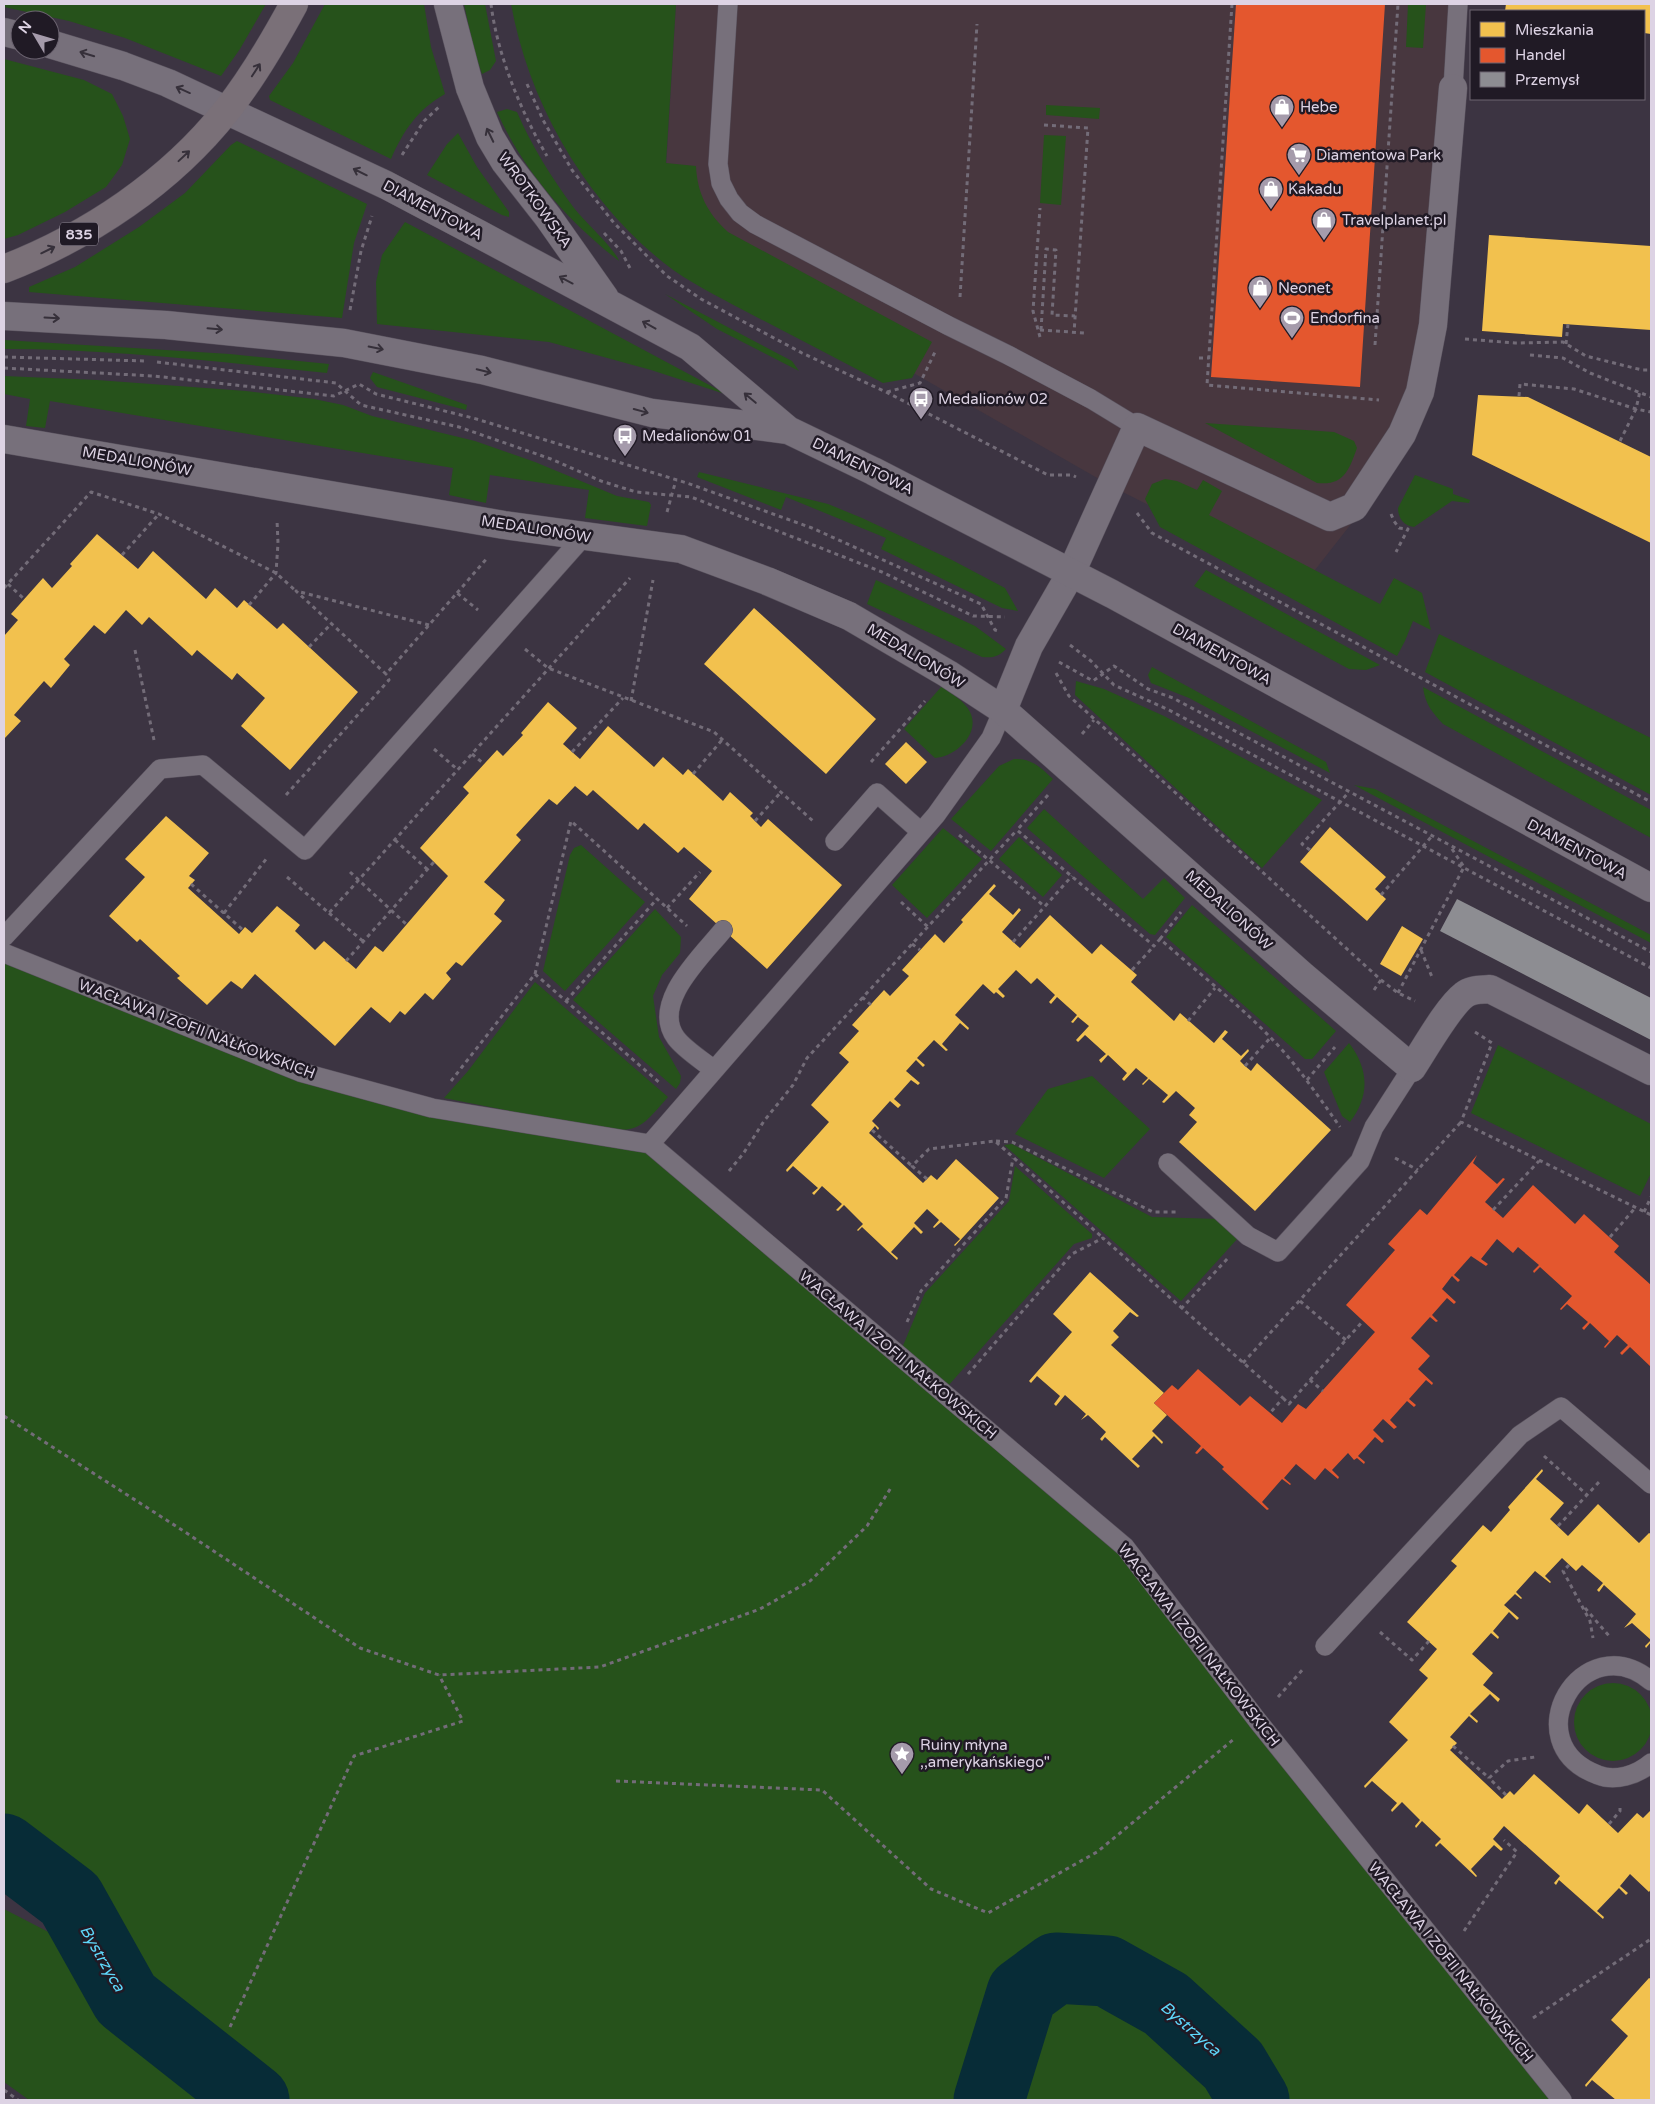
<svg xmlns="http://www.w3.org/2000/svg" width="1655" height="2104" viewBox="0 0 1655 2104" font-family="'Varela Round',sans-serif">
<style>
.commercial{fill:#48373f}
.green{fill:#26521b}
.homes{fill:#f2c14e}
.shops{fill:#e4572e}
.industry{fill:#8d8d92}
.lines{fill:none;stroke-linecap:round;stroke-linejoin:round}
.river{stroke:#072c37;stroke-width:71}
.service-casing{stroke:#58515d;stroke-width:20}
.minor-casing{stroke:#58515d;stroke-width:29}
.tertiary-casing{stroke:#58515d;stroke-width:29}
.primary-casing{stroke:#58515d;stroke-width:29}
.path{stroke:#736c78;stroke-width:3;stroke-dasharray:4 4;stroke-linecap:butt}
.service{stroke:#77707b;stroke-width:19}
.minor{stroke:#77707b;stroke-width:28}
.tertiary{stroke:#77707b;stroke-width:28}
.primary{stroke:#7a7078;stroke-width:28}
.oneway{stroke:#36303a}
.labels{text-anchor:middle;stroke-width:5;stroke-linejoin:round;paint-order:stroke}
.shield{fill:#201a25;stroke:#a49cab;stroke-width:1}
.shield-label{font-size:14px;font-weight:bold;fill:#ddd3e4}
.poi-label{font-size:15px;fill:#ddd3e4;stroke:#201a25;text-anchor:start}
.street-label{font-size:15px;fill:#ddd3e4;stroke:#201a25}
.water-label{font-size:16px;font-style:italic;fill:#5ed7fa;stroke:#201a25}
</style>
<rect width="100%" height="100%" fill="#3c3442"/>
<!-- commercial -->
<path class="commercial" d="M 676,4 L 1466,4 L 1442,323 L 1362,510 L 1304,584 L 1113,487 L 658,227 L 666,170 Z"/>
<!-- green -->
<path class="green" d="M 4,4 L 266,4 L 240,49 L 221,76 L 125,38 L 69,21 L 4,7 Z
M 325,4 L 424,4 L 431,47 L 445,94 C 418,109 403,131 391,159 L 270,100 L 269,96 L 293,63 Z
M 464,4 L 485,4 L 496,61 L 490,70 L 482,74 L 474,50 Z
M 511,4 L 676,4 L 666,163 L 696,166 C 697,193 708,214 728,232 L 932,342 L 912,378 L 883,383 C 837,359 791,335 745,311 C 717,296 688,282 664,263 C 584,199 529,103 511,4 Z
M 1408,4 L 1426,4 L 1423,48 L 1406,47 Z
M 4,59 L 84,80 L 112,94 L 123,116 L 130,139 L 122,165 L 106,187 L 65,212 L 18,235 L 4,239 Z
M 1046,105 L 1100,108 L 1099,119 L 1046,115 Z
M 507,109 L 517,112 C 532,147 552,178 574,208 C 584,221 616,250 619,261 C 568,221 524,172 497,112 Z
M 458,133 L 477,167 L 509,212 L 509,217 L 502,215 L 427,175 L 447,144 Z
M 1044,135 L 1066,136 L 1061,205 L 1040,203 Z
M 237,141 L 367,204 L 354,243 L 342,318 L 29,292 L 29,287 L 75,267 L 139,227 L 185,193 L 231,145 Z
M 405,222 L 728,395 L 651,370 L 549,342 L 377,324 L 376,282 L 382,255 Z
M 665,294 L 792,361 L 799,371 L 717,329 Z
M 4,340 L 230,354 L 329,364 L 327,373 C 220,362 112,349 4,349 Z
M 373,372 L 467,405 L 466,410 L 377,387 L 370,378 Z
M 4,376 L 97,380 L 246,391 L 314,399 L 343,405 L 372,416 L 475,441 L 535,462 L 617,496 L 649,502 L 651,505 L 647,526 L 585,518 L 589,490 L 490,475 L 486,503 L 449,495 L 453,468 L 50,401 L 45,428 L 26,426 L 30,399 L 4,394 Z
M 1205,423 L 1334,432 L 1354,441 L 1357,448 C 1349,470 1344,486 1317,483 Z
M 699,472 L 828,504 L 862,518 L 952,560 L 1005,588 L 1018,611 L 1002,608 L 881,549 L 886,538 L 786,497 L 781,510 L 697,477 Z
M 1415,475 L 1453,489 L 1453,494 L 1470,500 L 1469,503 L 1452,501 L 1414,527 C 1404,526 1398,518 1398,508 Z
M 1165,479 L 1177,481 L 1197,490 L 1203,480 L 1222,491 L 1209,515 L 1380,604 L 1394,578 L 1422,593 L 1431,630 L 1413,621 L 1405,641 L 1397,656 L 1160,527 L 1145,499 L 1152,484 Z
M 1206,570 L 1380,665 L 1366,670 L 1349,669 L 1194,586 Z
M 876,580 L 975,626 L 1006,649 C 998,657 993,658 982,657 L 867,604 Z
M 1439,634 L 1651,738 L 1651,795 L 1425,672 Z
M 1152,667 L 1326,762 L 1330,773 L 1189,698 L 1151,683 L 1148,675 Z
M 1076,681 L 1104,689 L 1164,716 L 1322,800 L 1262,868 L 1075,695 Z
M 942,686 C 951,694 965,701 970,712 C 981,734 955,757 935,758 L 904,729 Z
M 1423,687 L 1651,810 L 1651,838 L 1443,724 C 1432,712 1425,704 1423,687 Z
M 1014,759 C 1032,758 1041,768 1053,779 L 991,851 L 951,819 L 999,766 Z
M 1354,785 L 1375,789 L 1651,935 L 1651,943 Z
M 1044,809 L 1143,899 L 1164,878 L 1185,898 L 1155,935 L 1150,934 L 1027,828 Z
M 943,828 L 982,859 L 927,918 L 892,885 Z
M 1019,837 L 1062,875 L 1043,897 L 999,859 Z
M 581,845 L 645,902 L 565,991 L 543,971 L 570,855 L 574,848 Z
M 1192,905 L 1336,1031 L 1312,1059 L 1305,1059 L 1166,937 Z
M 655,909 L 681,937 L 680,953 L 662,975 L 653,996 L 659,1037 L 681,1076 L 680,1083 L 676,1089 L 573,1000 Z
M 4,953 L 300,1072 L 650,1144 L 1125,1547 L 1566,2100 L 29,2100 L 4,2082 L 4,1909 L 153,1986 L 45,1849 L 4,1819 Z
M 535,982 L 668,1097 C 640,1129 639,1133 595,1128 L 444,1098 L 468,1071 Z
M 1349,1043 C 1369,1069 1370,1096 1350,1122 L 1342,1116 L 1324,1072 Z
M 1498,1045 L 1651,1124 L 1651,1173 L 1640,1196 L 1471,1113 Z
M 1092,1076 L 1150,1129 L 1104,1178 L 1015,1134 L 1048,1089 Z
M 1012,1144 L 1152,1217 L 1219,1219 L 1239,1237 L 1181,1301 L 1004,1145 Z
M 1015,1166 L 1092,1234 L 1092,1238 L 1074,1244 L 948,1386 L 902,1348 L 925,1293 L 1009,1201 Z
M1574 1722a39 39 0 1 1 78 0a39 39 0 1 1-78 0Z"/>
<!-- homes -->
<path class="homes" d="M 1506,4 L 1651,4 L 1651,34 L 1644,33 L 1644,11 L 1505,11 Z
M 1489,235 L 1651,246 L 1651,330 L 1563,324 L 1562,337 L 1482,331 Z
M 1478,395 L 1528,397 L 1651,457 L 1651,543 L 1472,455 Z
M 97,534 L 138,569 L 153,551 L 206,599 L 215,588 L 237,608 L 244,600 L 277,629 L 283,623 L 358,692 L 290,770 L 241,726 L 265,698 L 237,673 L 232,680 L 197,650 L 192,656 L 149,617 L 142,625 L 126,610 L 105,634 L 94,625 L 64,659 L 70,665 L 51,688 L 44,681 L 14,715 L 21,721 L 4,739 L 4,636 L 18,620 L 11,614 L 43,578 L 52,588 L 72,566 L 70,564 Z
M 754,608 L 876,719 L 826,774 L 704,664 Z
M 548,702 L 577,728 L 563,744 L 580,759 L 608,726 L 654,767 L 663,757 L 683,775 L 688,769 L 723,801 L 730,792 L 753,813 L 750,816 L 761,827 L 768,819 L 842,885 L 767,969 L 689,899 L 712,871 L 684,847 L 678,853 L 644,823 L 638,830 L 593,790 L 587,796 L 575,786 L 557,805 L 549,799 L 516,835 L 521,840 L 484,882 L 505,900 L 494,914 L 502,921 L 462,966 L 456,962 L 446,973 L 451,979 L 433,1000 L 425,993 L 405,1015 L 400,1011 L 390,1023 L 371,1007 L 335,1046 L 255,974 L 242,989 L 231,981 L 207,1005 L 177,978 L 180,976 L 140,939 L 137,942 L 109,916 L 145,877 L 125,859 L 166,816 L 209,853 L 189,876 L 195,880 L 188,888 L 239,934 L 245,927 L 252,933 L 277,906 L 300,925 L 295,931 L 315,950 L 324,941 L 356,969 L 375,946 L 383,952 L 448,876 L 420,848 L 469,793 L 463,787 L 497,750 L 503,756 L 523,735 L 521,733 Z
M 906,742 L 927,762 L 906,784 L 885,764 Z
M 1330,827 L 1386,877 L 1375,889 L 1386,899 L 1367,921 L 1300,862 Z
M 994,884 L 996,886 L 989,894 L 1013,915 L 1019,908 L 1021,910 L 1002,932 L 1020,948 L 1050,915 L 1092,954 L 1101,944 L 1137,975 L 1131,982 L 1174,1021 L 1180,1013 L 1214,1043 L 1225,1030 L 1228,1032 L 1222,1039 L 1241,1056 L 1248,1049 L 1249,1051 L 1240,1061 L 1245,1066 L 1251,1071 L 1257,1063 L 1331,1130 L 1255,1211 L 1179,1142 L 1197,1122 L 1189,1115 L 1195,1108 L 1176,1091 L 1164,1103 L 1162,1102 L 1168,1095 L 1149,1079 L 1143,1085 L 1142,1084 L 1148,1078 L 1136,1068 L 1124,1081 L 1122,1079 L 1127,1073 L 1108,1055 L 1101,1063 L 1099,1060 L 1106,1054 L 1085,1035 L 1078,1042 L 1076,1040 L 1089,1026 L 1078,1017 L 1073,1023 L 1071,1022 L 1077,1015 L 1057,997 L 1051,1004 L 1049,1002 L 1055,995 L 1037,978 L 1031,984 L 1016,970 L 998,989 L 1005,996 L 1003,998 L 996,992 L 994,994 L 983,984 L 955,1015 L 969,1028 L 968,1030 L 960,1023 L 942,1044 L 948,1050 L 946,1051 L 934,1040 L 917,1058 L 925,1065 L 923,1067 L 916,1060 L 906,1071 L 920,1083 L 918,1085 L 911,1080 L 894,1099 L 901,1105 L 898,1108 L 890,1101 L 872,1121 L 879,1128 L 878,1130 L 875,1126 L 869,1133 L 923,1183 L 931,1175 L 937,1180 L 956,1159 L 999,1198 L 955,1246 L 954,1245 L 960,1239 L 941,1222 L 934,1228 L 933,1227 L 939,1220 L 927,1209 L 914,1223 L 923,1232 L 921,1234 L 914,1227 L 891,1252 L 898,1258 L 897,1260 L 862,1227 L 858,1231 L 857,1230 L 863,1224 L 844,1205 L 838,1211 L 836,1210 L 842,1204 L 822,1186 L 814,1195 L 812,1193 L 818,1188 L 793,1166 L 787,1172 L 786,1170 L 829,1122 L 811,1105 L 849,1062 L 839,1053 L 859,1031 L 852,1025 L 884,990 L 890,996 L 909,976 L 902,970 L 935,934 L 944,943 L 963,922 L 961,920 Z
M 1402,926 L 1423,939 L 1401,976 L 1380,964 Z
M 1090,1272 L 1139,1316 L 1137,1317 L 1130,1312 L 1113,1331 L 1119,1337 L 1111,1345 L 1164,1393 L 1154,1403 L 1167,1415 L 1152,1431 L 1163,1442 L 1162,1444 L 1154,1436 L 1132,1459 L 1140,1466 L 1138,1468 L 1105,1437 L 1102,1441 L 1100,1439 L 1106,1432 L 1088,1415 L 1081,1420 L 1086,1414 L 1065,1395 L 1056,1406 L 1054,1404 L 1060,1396 L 1037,1376 L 1031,1383 L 1029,1381 L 1072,1332 L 1053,1314 Z
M 1542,1469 L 1543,1471 L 1536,1479 L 1564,1503 L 1550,1519 L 1568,1536 L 1598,1504 L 1639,1543 L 1649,1533 L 1651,1534 L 1651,1642 L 1646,1648 L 1645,1646 L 1651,1640 L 1632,1623 L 1624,1628 L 1636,1614 L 1604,1585 L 1599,1592 L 1597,1590 L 1603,1583 L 1582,1565 L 1576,1571 L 1562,1558 L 1545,1576 L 1551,1582 L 1550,1583 L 1535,1571 L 1516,1592 L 1522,1598 L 1521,1599 L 1515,1594 L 1504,1605 L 1519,1618 L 1517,1620 L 1509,1612 L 1493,1631 L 1499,1637 L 1498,1639 L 1491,1633 L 1472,1654 L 1493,1673 L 1483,1685 L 1500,1699 L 1498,1702 L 1490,1694 L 1470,1714 L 1478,1721 L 1477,1723 L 1469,1716 L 1450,1737 L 1457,1743 L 1450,1750 L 1502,1799 L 1510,1791 L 1514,1795 L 1534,1774 L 1579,1814 L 1587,1804 L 1618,1833 L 1637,1813 L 1643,1818 L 1651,1810 L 1651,1889 L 1649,1892 L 1630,1874 L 1620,1886 L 1628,1893 L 1626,1895 L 1619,1888 L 1597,1911 L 1604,1917 L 1603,1919 L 1559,1880 L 1556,1885 L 1554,1883 L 1560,1876 L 1504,1826 L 1493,1839 L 1503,1849 L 1501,1851 L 1494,1845 L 1471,1869 L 1477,1876 L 1476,1877 L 1440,1843 L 1436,1847 L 1435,1845 L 1441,1839 L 1422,1821 L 1416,1828 L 1415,1826 L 1420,1820 L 1402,1802 L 1392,1812 L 1391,1810 L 1397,1803 L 1372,1781 L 1365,1788 L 1364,1786 L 1408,1740 L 1389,1722 L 1428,1678 L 1419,1670 L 1437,1649 L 1407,1622 L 1457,1566 L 1451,1561 L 1483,1525 L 1491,1532 L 1510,1510 L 1508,1507 Z
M 1649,1978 L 1651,1979 L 1651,2100 L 1616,2100 L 1592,2080 L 1586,2087 L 1585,2085 L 1628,2036 L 1611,2020 Z"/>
<!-- shops -->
<path class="shops" d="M 1236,4 L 1385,4 L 1360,387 L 1211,377 Z
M 1477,1155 L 1473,1163 L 1497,1184 L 1503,1178 L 1505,1179 L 1485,1202 L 1503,1218 L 1533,1185 L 1575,1224 L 1584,1214 L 1619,1246 L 1614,1252 L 1651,1285 L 1651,1367 L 1630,1347 L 1622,1355 L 1620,1353 L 1628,1345 L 1617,1335 L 1605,1348 L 1604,1347 L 1609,1341 L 1590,1323 L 1584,1330 L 1582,1328 L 1588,1322 L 1567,1304 L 1561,1310 L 1560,1309 L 1572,1296 L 1540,1267 L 1534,1273 L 1533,1271 L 1539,1265 L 1518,1247 L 1513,1253 L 1497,1239 L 1481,1259 L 1488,1264 L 1486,1266 L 1471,1256 L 1454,1275 L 1460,1280 L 1458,1282 L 1452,1276 L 1442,1289 L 1456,1302 L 1454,1304 L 1447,1298 L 1432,1315 L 1438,1321 L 1436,1322 L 1430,1317 L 1411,1338 L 1430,1356 L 1418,1369 L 1433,1383 L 1432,1385 L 1426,1380 L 1409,1399 L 1416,1405 L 1414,1407 L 1407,1401 L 1390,1420 L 1397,1427 L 1394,1429 L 1383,1419 L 1373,1430 L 1384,1441 L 1382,1443 L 1375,1437 L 1358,1456 L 1365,1462 L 1364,1464 L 1357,1458 L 1354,1460 L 1348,1453 L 1332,1470 L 1339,1477 L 1338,1479 L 1325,1468 L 1315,1480 L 1296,1464 L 1284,1478 L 1291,1484 L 1290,1485 L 1282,1479 L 1262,1502 L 1269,1509 L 1267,1510 L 1222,1469 L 1224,1467 L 1203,1448 L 1197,1454 L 1195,1453 L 1201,1446 L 1154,1403 L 1172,1385 L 1178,1390 L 1198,1369 L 1240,1406 L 1250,1396 L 1282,1423 L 1298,1404 L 1306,1409 L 1375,1332 L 1346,1305 L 1395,1250 L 1388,1244 L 1420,1209 L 1427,1215 Z"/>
<!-- industry -->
<path class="industry" d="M 1457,899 L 1651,998 L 1651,1040 L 1440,931 Z"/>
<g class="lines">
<!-- river -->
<path class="river" d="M 4,1849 L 70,1899 L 126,1999 L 254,2100
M 989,2100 L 1022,1993 L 1056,1968 L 1107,1971 L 1166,2004 L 1233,2065 L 1254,2100"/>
<defs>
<path id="service" d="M 728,4 L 718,164 L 721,183 L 729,199 L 740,213 L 755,224 L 949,326 L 1008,355 L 1091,399 L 1137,427
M 1453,88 L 1458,4
M 835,841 L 877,793 L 921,832
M 4,937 L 160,769 L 203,765 L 305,850 L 583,537
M 4,953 L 300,1072 L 432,1108 L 650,1144 L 1125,1547 L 1257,1720 L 1562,2100
M 714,1070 C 703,1061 684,1049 676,1038 C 650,1003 703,955 723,930
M 650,1144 L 936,815 L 991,738 L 1003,710
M 1168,1163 L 1248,1236 L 1278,1252 L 1360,1161 L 1374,1127 L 1412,1068
M 1325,1646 L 1520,1435 L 1561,1407 L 1651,1484
M 1651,1681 C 1583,1624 1512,1743 1598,1775 C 1615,1782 1637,1775 1651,1763"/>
<path id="minor" d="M 4,439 L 504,525 L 681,549 L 767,581 L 849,616 L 948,674 L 1003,710 L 1303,976 L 1412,1068 C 1424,1050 1448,1007 1464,995 C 1471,989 1481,990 1490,989 L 1651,1071
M 1003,710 L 1029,646 L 1071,573 L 1137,427 L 1330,517 L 1354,507 L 1402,434 L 1420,392 L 1433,325 L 1453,88"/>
<path id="tertiary" d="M 448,4 L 470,88 L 490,137 L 505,162 L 548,217 L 605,298
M 4,32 L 20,36
M 50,44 L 123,66 L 168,83 L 386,185 L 479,234 L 690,347 L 788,430 L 873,471 L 1112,594 L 1651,888
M 4,316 L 166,325 L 344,343 L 482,370 L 652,413 L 788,430"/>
<path id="primary" d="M 4,269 C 89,236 170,182 227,110 C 253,77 274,41 294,4"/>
</defs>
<!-- service casing -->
<use href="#service" class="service-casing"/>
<!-- minor casing -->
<use href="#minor" class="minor-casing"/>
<!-- tertiary casing -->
<use href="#tertiary" class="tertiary-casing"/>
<!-- primary casing -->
<use href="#primary" class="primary-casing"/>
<!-- path -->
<path class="path" d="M 491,4 C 497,54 521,112 547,156
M 1232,4 L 1207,385 L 1379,400
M 527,84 L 543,120 L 572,170 L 614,223 L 667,276 L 701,299 L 802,353 L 886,392 L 1048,475 L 1072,475 L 1076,477
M 1044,125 L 1088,128 L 1074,333
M 402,155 L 424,121 L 439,107
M 604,233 L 621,251 L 631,270
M 960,297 L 977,24
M 350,310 L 361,251 L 372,216
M 1040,330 L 1085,333
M 1041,330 L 1046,249 L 1056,250 L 1052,315 L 1075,316
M 1040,337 L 1033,311 L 1040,208
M 1465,339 L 1515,343 L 1563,342 L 1586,356 L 1642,370 L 1651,370
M 1566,344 L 1568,324
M 1375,345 L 1398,4
M 1530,355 L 1563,358 L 1590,373 L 1651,397
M 4,357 L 146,361
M 1199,358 L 1209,358
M 157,362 L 336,383 L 361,405 L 459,427 L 551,459 L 601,481 L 636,492 L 691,497 L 882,572 L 973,616 L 1005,617
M 4,368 L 154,376 L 334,396 L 359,384 L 376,394 L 473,418 L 687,483 L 812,528 L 981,604 L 995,630 L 999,631
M 887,392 L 920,383 L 935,352
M 1519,396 L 1520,384 L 1574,389 L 1636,409 L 1651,412
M 1620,441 L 1636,409 L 1640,391
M 667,512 L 676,480
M 1137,513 L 1152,533 L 1651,802
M 1391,514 L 1394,521 L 1399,528 L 1408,529 L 1396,552
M 122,555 L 159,514
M 8,584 L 24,599
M 4,588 L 91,492 L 159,514 L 276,573 L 296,591
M 457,593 L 488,557
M 249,605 L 276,573 L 278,543 L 277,520
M 429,625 L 296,591 L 386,674 L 457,593 L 478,610
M 1070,645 L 1091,661 L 1114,685 L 1169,710 L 1651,968
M 309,647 L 331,624
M 525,649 L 548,668 L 714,732 L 813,821
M 135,650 L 154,740
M 1059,662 L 1093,681 L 1114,666 L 1148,689 L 1173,698 L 1651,952
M 1056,673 L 1069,696 L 1090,715 L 1381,980 L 1398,993 L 1415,1001
M 631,701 L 653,580
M 1082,734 L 1094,720
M 434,749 L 458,770
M 572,752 L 623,698
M 472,754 L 484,764
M 871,762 L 925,701
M 693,774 L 722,740
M 286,795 L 389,680 L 386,674
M 1048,795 L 1017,830 L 1154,946 L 1160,939 C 1196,971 1235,1001 1269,1036 C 1296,1063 1318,1096 1340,1127
M 755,821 L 781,792
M 959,835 L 1044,906
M 395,840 L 428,870
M 1310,850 L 1302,844 L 1349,792
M 350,872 L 406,924
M 287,877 L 329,913 L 630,578
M 191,884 L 243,930
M 1381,895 L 1432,836
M 901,902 L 928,927
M 667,908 L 700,872
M 224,913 L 267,858
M 329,913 L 364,942
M 1160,939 L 1181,912
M 1013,942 L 1072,876
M 912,944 L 920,950
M 1421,950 L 1432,977
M 346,961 L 434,862
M 1132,970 L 1154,946
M 535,974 L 571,821 L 687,926
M 1374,990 L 1381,980
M 1398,993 L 1464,867 L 1450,846
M 862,997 L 871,1005
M 566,1001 L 657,899
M 1188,1021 L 1215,988
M 1475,1032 L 1492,1043 L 1461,1122 L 1651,1215
M 1245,1066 L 1271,1037
M 1307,1080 L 1335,1047
M 451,1081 L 535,974 L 661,1084
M 872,1130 L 912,1166
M 996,1141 L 1012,1142 L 1153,1212 L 1176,1212
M 1395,1158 L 1418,1170
M 729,1171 L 743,1154 L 764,1121 L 793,1085 L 807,1058 L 1017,830
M 927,1179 L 912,1166 L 929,1149 L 995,1141 L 1103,1238
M 1493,1210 L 1539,1161
M 1644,1212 L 1651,1197
M 1610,1237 L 1636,1207
M 1300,1301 L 1346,1340
M 1181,1309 L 1228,1258
M 907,1322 L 921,1291 L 1006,1198 L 1013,1158
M 1243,1363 L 1461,1122
M 968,1374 L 1072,1254 L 1103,1238 L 1283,1398 L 1270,1413
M 1310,1380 L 1363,1321
M 1283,1398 L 1289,1404 L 1310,1380 L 1323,1391
M 4,1416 L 182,1530 L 360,1648 L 439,1675 L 600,1667 L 760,1609 L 810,1581 L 867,1526 L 892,1486
M 1544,1456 L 1586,1494
M 1558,1526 L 1600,1481
M 1569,1565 L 1563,1571 L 1590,1621 L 1593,1638
M 1585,1608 L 1610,1637
M 1380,1632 L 1412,1660 L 1429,1641
M 1278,1697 L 1304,1668
M 1453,1746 L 1489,1778
M 616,1781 L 822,1790 L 931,1889 L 988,1913 L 1097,1852 L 1234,1739
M 1506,1795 L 1489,1778 L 1508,1761 L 1535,1757
M 1609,1824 L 1620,1811 L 1620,1808
M 1464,1931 L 1517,1852 L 1504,1840
M 1533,2018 L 1651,1939
M 230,2027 L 354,1756 L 463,1721 L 439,1675
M 4,2090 L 18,2100"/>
<!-- service -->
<use href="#service" class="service"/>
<!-- minor -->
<use href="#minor" class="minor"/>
<!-- tertiary -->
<use href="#tertiary" class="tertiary"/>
<!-- primary -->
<use href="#primary" class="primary"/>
</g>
<!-- one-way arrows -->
<defs><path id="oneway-shaft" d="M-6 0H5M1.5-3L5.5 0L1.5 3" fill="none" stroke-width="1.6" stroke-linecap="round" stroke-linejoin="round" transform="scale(1.25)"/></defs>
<g class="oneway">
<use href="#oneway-shaft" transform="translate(87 54) rotate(-163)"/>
<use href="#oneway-shaft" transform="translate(256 70) rotate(-57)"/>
<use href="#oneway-shaft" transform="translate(183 90) rotate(-156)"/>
<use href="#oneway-shaft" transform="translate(490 135) rotate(-116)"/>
<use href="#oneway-shaft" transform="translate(184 156) rotate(-43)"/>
<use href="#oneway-shaft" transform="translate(360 172) rotate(-154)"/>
<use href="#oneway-shaft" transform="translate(48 250) rotate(-26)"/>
<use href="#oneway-shaft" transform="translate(566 280) rotate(-152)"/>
<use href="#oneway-shaft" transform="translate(52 318) rotate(3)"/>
<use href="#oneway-shaft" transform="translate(649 325) rotate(-151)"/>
<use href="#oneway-shaft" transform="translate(215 329) rotate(5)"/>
<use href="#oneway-shaft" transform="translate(376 348) rotate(11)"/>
<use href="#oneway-shaft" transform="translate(484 371) rotate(13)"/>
<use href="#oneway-shaft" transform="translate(750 398) rotate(-140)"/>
<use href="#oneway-shaft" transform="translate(641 411) rotate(15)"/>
</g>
<!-- icons -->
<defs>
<symbol id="shop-pin" viewBox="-11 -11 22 30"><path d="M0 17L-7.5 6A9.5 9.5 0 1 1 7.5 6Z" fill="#a59bab" stroke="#201a25"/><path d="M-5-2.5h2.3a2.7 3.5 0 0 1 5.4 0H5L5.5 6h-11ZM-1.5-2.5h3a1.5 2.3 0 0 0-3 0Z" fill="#fff"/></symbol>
<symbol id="supermarket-pin" viewBox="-11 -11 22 30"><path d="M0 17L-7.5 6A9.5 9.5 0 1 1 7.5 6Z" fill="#a59bab" stroke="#201a25"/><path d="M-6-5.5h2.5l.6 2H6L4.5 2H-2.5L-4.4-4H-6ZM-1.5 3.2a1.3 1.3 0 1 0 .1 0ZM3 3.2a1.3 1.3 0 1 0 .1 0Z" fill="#fff"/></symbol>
<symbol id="stadium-pin" viewBox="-11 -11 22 30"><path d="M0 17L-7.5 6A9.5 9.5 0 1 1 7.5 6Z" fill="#a59bab" stroke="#201a25"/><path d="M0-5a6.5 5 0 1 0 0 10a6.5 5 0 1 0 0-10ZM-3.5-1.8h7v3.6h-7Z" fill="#fff"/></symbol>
<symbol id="bus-pin" viewBox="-11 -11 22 30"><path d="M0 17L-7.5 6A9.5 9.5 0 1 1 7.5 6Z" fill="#a59bab" stroke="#201a25"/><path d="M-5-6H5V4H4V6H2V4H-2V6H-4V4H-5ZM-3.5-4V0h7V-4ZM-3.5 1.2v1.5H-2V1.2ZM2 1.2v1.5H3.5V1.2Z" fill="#fff"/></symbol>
<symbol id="sight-pin" viewBox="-11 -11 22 30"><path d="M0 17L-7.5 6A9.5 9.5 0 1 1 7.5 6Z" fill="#a59bab" stroke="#201a25"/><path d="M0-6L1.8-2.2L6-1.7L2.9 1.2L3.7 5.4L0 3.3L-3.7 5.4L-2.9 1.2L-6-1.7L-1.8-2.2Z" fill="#fff"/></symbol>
</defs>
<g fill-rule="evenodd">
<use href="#shop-pin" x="1268" y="93" width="28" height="38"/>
<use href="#supermarket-pin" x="1285" y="141" width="28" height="38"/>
<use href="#shop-pin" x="1257" y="175" width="28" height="38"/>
<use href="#shop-pin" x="1310" y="206" width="28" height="38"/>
<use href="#shop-pin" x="1246" y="274" width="28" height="38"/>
<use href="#stadium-pin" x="1278" y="304" width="28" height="38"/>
<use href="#bus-pin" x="907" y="385" width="28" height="38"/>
<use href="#bus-pin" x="611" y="422" width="28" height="38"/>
<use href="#sight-pin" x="888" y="1740" width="28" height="38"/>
</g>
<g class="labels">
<!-- shield labels -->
<rect class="shield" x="60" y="222.5" width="38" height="23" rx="4"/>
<g class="shield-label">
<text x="79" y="239">835</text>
</g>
<!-- poi labels -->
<g class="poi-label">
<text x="1300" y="112">Hebe</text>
<text x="1316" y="160">Diamentowa Park</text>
<text x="1288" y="194">Kakadu</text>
<text x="1342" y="225">Travelplanet.pl</text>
<text x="1278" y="293">Neonet</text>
<text x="1310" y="323">Endorfina</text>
<text x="938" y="404">Medalionów 02</text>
<text x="642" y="441">Medalionów 01</text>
<text x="920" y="1750">Ruiny młyna<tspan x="920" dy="17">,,amerykańskiego"</tspan></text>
</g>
<!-- street labels -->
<g class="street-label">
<text transform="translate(535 200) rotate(54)" y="5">WROTKOWSKA</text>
<text transform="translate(433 210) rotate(28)" y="5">DIAMENTOWA</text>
<text transform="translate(137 461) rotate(10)" y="5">MEDALIONÓW</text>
<text transform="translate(863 466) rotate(26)" y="5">DIAMENTOWA</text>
<text transform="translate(536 529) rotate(9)" y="5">MEDALIONÓW</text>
<text transform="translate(1222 654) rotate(29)" y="5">DIAMENTOWA</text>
<text transform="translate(916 656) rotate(31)" y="5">MEDALIONÓW</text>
<text transform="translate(1577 849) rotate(28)" y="5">DIAMENTOWA</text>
<text transform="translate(1229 910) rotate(42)" y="5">MEDALIONÓW</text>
<text transform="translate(197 1029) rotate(21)" y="5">WACŁAWA I ZOFII NAŁKOWSKICH</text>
<text transform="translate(898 1355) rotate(40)" y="5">WACŁAWA I ZOFII NAŁKOWSKICH</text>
<text transform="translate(1199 1645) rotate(52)" y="5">WACŁAWA I ZOFII NAŁKOWSKICH</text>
<text transform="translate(1451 1962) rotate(51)" y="5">WACŁAWA I ZOFII NAŁKOWSKICH</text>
</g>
<!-- water labels -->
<g class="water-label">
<text transform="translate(103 1958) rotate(60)" y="6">Bystrzyca</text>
<text transform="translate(1191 2028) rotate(41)" y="6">Bystrzyca</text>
</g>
</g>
<!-- border -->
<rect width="1655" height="2104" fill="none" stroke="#ddd3e4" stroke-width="10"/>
<!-- legend -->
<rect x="1470" y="10" width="175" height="90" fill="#201a25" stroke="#6c6471"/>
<rect x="1480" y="22" width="25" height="15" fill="#f2c14e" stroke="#6c6471"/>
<text x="1515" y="35" font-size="15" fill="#ddd3e4">Mieszkania</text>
<rect x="1480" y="48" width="25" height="15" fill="#e4572e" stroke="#6c6471"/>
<text x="1515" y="60" font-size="15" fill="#ddd3e4">Handel</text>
<rect x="1480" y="72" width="25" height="15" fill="#8d8d92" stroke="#6c6471"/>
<text x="1515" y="85" font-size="15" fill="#ddd3e4">Przemysł</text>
<!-- north arrow -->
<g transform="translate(35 35) rotate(308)"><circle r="24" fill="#201a25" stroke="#6c6471"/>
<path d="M0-4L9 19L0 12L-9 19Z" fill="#a59bab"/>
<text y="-8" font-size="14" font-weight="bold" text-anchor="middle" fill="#ddd3e4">N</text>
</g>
</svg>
